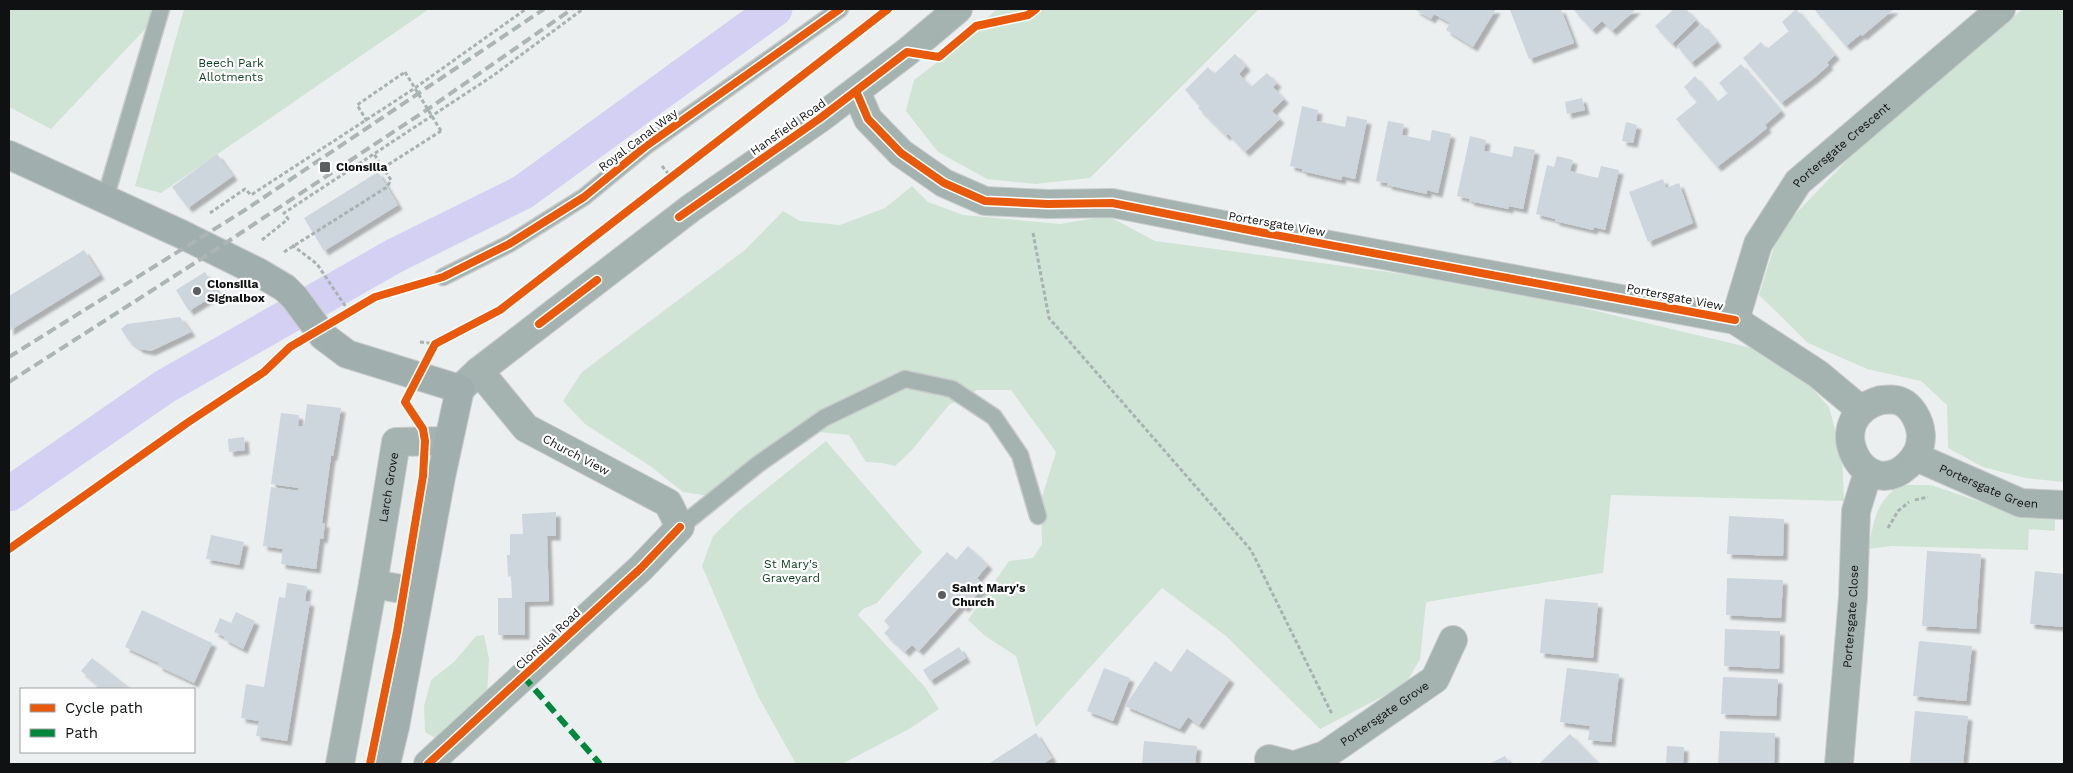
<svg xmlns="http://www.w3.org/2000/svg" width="2073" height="773" viewBox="0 0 2073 773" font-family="'Work Sans',sans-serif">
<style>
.green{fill:#cfe4d4}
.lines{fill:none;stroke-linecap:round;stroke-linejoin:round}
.canal{stroke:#d3d0f3;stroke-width:35}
.building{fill:#cdd5dd;filter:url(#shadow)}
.service-casing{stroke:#c9cbcc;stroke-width:19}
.minor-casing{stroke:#c9cbcc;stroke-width:30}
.tertiary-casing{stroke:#c9cbcc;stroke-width:30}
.secondary-casing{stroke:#c9cbcc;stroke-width:30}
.path{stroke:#a8b2b1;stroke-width:3;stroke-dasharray:4 2.5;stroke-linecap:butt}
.service{stroke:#a4b2b0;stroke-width:16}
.minor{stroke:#a4b2b0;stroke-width:28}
.tertiary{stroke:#a4b2b0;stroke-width:28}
.secondary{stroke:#a0afae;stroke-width:28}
.rail{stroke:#acb4b4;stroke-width:4;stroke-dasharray:10 5;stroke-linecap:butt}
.path-bridge{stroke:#a8b2b1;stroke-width:3;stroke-dasharray:4 2.5;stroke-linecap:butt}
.quiet{stroke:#00873e;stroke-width:6;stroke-dasharray:12 6;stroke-linecap:butt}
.cycleway-casing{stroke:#fff;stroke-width:11}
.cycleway{stroke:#e8590c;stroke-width:8}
.poi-dot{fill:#5c5f60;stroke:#fff;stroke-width:2}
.labels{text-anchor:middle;stroke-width:4.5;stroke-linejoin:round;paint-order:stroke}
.park-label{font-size:12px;fill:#0b3e1d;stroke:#fff}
.street-label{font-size:12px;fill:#0f1112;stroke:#fff}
.poi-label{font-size:12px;font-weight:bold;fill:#0f1112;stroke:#fff;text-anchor:start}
</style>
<defs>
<filter id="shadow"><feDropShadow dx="4.5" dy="4.5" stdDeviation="1" flood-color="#0004"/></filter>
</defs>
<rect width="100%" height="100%" fill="#eceff0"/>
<!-- green -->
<path class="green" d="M 9,9 L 155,9 L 148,26 L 51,129 L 9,107 Z
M 184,9 L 429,9 L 161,193 L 135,186 Z
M 997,9 L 1029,9 L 1029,14 L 1036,9 L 1259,9 L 1090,178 L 1035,184 L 987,179 L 938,152 L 906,111 L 914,80 L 978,31 L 983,22 Z
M 2023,9 L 2064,9 L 2064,482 L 2025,478 L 1983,467 L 1948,448 L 1947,405 L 1921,381 L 1867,369 L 1808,343 L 1759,295 L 1779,231 L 1880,126 Z
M 912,186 L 928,202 L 963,215 L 1060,224 L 1108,216 L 1155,241 L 1456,281 L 1571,305 L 1764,351 L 1799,374 L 1829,407 L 1842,454 L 1844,501 L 1611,495 L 1603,573 L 1426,602 L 1420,659 L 1405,685 L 1320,729 L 1226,636 L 1162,588 L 1036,727 L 1016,656 L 985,636 L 968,620 L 1009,561 L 1033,558 L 1042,544 L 1041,500 L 1056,452 L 1011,390 L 977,390 L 949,405 L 911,451 L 895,466 L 882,463 L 866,462 L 849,435 L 819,432 L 720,500 L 709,496 L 683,492 L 650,466 L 585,424 L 563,401 L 582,372 L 745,250 L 783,211 L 800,221 L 840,225 L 885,208 Z
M 826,441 L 922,552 L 877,603 L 863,609 L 858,615 L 925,687 L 939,709 L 909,729 L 842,764 L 796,764 L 758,696 L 702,566 L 713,536 L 740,510 Z
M 1900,485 L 1931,485 L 2001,509 L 2055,515 L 2055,531 L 2029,529 L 2028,550 L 1892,546 L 1868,549 C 1875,520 1874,504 1900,485 Z
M 484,635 L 489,659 L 487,697 L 457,726 L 435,738 L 425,732 L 424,706 L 431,680 L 454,662 L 476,636 Z"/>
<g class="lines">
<!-- canal -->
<path class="canal" d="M 9,494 L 164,387 L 394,256 L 523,192 L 775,9"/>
</g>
<!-- building -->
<path class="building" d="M 1414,9 L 1496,9 L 1473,47 L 1446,30 L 1450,23 L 1434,14 L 1431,19 Z
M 1512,9 L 1561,9 L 1574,43 L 1529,59 L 1510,10 Z
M 1573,9 L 1636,9 L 1612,31 L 1602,21 L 1592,30 Z
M 1674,9 L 1686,9 L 1696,20 L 1672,44 L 1655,26 Z
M 1796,9 L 1835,55 L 1827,63 L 1829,65 L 1813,79 L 1781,103 L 1743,58 L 1761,42 L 1767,49 L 1789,31 L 1782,22 Z
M 1814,9 L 1894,9 L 1862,36 L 1861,34 L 1846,46 Z
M 1702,24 L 1717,42 L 1691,63 L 1677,46 Z
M 1235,54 L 1246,66 L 1239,74 L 1251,87 L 1267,73 L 1277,83 L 1273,87 L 1284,99 L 1272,111 L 1280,119 L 1245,152 L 1228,134 L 1226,136 L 1198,108 L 1200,106 L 1185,90 L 1208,67 L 1214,74 Z
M 1741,64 L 1781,111 L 1765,125 L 1767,128 L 1751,141 L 1717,167 L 1676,119 L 1697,102 L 1684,87 L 1695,76 L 1717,102 L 1728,93 L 1719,83 Z
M 1582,98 L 1585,110 L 1567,114 L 1565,102 Z
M 1302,106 L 1318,110 L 1316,121 L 1331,124 L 1345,127 L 1347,116 L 1367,120 L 1355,179 L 1342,176 L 1341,180 L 1302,171 L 1302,169 L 1290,166 Z
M 1388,121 L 1404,124 L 1402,135 L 1430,141 L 1432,130 L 1451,134 L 1438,193 L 1427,190 L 1427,194 L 1387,185 L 1388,183 L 1376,181 Z
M 1626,122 L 1637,125 L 1633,143 L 1622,141 Z
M 1470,136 L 1486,140 L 1484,151 L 1512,157 L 1514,146 L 1535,150 L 1523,209 L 1509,206 L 1509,209 L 1469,201 L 1470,199 L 1457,196 Z
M 217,154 L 233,176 L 188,208 L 172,187 Z
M 1557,156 L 1573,160 L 1570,171 L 1585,175 L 1598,178 L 1601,166 L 1619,170 L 1605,230 L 1594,227 L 1593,230 L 1555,221 L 1555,219 L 1536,214 L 1547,165 L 1554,167 Z
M 378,172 L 398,205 L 324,251 L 304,218 Z
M 1663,179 L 1666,188 L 1679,183 L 1693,223 L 1648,242 L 1629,192 Z
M 84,250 L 100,275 L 9,331 L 9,296 Z
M 205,272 L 218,293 L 189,311 L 176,290 Z
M 180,317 L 191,332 L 151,351 L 140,349 L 128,340 L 121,329 L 127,324 Z
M 307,404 L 341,408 L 333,456 L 331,456 L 322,523 L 325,523 L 323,539 L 320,538 L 316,569 L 281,564 L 283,549 L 263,546 L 271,487 L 298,491 L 299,488 L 271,484 L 281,413 L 299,415 L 298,426 L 304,426 Z
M 244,437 L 245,450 L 229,452 L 228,439 Z
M 556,512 L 556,536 L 547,536 L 549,601 L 525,602 L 525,635 L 498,635 L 498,598 L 512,598 L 511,576 L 508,577 L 507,555 L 510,555 L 510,534 L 523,534 L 522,514 Z
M 1729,516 L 1784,519 L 1783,556 L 1727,554 Z
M 211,535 L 244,542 L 239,565 L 206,559 Z
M 968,546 L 988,565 L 977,578 L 985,586 L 964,608 L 961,605 L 919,651 L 912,645 L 905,652 L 884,633 L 890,627 L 884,621 L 947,552 L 956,560 Z
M 1927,551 L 1981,554 L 1976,629 L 1922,626 Z
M 2035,571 L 2064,574 L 2064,627 L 2030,624 Z
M 1727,578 L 1783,580 L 1781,618 L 1726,615 Z
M 287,583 L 307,586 L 305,601 L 310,602 L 287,741 L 256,736 L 259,721 L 241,718 L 246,684 L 264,687 L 279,597 L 285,598 Z
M 1545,599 L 1598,603 L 1593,658 L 1540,653 Z
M 142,610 L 212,643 L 194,683 L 158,666 L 159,663 L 125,647 Z
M 236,612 L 255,621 L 243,649 L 224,639 L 225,637 L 214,632 L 220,618 L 231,623 Z
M 1725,629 L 1780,631 L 1779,669 L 1724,666 Z
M 1919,641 L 1972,646 L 1966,701 L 1913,696 Z
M 959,647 L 966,658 L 930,681 L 923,670 Z
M 1187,649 L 1230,679 L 1199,725 L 1188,717 L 1180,729 L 1125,706 L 1155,661 L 1171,672 Z
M 92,658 L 131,689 L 94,689 L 98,685 L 81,671 Z
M 1104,668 L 1130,678 L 1113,721 L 1087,711 Z
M 1567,668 L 1619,674 L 1611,742 L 1588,740 L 1590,726 L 1560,722 Z
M 1723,677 L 1778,679 L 1776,716 L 1721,714 Z
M 1915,711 L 1968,716 L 1963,764 L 1910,764 Z
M 1720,731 L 1775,733 L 1774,764 L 1718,764 Z
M 1036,733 L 1052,758 L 1043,764 L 988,764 Z
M 1570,734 L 1599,764 L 1539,764 L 1550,753 Z
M 1144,741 L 1197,746 L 1195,764 L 1142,764 Z
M 1667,746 L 1684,747 L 1683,764 L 1666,764 Z
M 1505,756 L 1510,764 L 1489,764 Z"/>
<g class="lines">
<defs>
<path id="service" d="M 105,199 L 161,9
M 443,277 L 509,244 L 584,197 L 646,146 L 840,9
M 680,527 L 757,465 L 824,418 L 905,379 L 952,389 L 994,417 L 1020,455 L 1038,516"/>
<g id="minor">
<path d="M 856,91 L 868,119 L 901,153 L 944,183 L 985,201 L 1048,204 L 1112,203 L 1254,231 L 1735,320 L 1818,374 L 1861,410"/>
<path id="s1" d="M 1735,320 L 1758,244 L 1798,182 L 2001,9"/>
<path d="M 1881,400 C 1886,400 1891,399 1896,400 C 1911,403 1920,421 1921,435 C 1921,448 1917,456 1908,465 C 1864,506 1818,418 1881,400 Z"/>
<path id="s2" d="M 1916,457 L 2021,503 L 2064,505"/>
<path d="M 373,584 L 419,592"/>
<path d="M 1269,759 L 1288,764"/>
<path id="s3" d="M 340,764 L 373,584 L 396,442 L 448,441"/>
<path d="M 428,764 L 641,568 L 680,527 L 668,503 L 526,428 L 479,371"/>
<path id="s4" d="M 1298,764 L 1325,755 L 1435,679 L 1453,640"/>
<path id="s5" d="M 1839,764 L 1853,597 L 1856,511 L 1868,472"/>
</g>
<path id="tertiary" d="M 460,389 L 479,371 L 691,208 L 819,119 L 907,52 L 958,9"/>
<path id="secondary" d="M 9,155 L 181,234 L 258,272 L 285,288 L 295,298 L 323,336 L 347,354 L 460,389 L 441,477 L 395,727 L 386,764"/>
</defs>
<!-- service casing -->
<use href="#service" class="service-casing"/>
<!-- minor casing -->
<use href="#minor" class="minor-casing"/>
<!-- tertiary casing -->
<use href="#tertiary" class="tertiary-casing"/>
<!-- secondary casing -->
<use href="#secondary" class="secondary-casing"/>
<!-- path -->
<path class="path" d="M 367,121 L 357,105 L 405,72
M 662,166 L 671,177
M 383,168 L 441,131
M 210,213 L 245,189 L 251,195 L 412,90 L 526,9
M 1033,233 L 1049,318 L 1251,550 L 1332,714
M 262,240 L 288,219 L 284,213 L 494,75 L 583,9
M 292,245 L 317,264 L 354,319
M 284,252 L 387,187 L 391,180 L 374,154
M 420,342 L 435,344
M 1915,500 L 1928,497
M 1888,528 L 1898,511 L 1909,502"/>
<!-- service -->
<use href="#service" class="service"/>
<!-- minor -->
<use href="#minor" class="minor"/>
<!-- tertiary -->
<use href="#tertiary" class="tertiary"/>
<!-- secondary -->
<use href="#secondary" class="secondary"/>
<!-- rail -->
<path class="rail" d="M 9,357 L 245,210 L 544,9
M 9,382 L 215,250 L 434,105 L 572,9"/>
<!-- path-bridge -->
<path class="path-bridge" d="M 405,72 L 441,131"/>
<!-- quiet -->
<path class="quiet" d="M 523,676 L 600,764"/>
<defs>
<path id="cycleway" d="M 856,91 L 868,119 L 901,153 L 944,183 L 985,201 L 1048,204 L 1112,203 L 1254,231 L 1735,320
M 679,217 L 819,119 L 907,52 L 939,57 L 976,26 L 1028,15 L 1036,9
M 539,324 L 597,280
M 9,549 L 187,423 L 264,372 L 290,347 L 375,297 L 443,277 L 509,244 L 584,197 L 646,146 L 840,9
M 370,764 L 397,632 L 423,476 L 425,441 L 423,429 L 405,402 L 435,344 L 500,310 L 888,9
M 428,764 L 641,568 L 680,527"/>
</defs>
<!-- cycleway casing -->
<use href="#cycleway" class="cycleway-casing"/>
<!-- cycleway -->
<use href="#cycleway" class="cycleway"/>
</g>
<!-- markers -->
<g class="poi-dot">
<rect x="319" y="161" width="12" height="12" rx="2.5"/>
<circle cx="197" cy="291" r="5"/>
<circle cx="942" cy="595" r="5"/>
</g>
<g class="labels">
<!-- park labels -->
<g class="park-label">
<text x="231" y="67">Beech Park<tspan x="231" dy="14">Allotments</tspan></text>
<text x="791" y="568">St Mary's<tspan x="791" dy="14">Graveyard</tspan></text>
</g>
<!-- street labels -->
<g class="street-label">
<text transform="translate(788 127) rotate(-35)" y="4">Hansfield Road</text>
<text transform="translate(638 140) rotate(-37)" y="4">Royal Canal Way</text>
<text dy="4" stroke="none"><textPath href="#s1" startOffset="210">Portersgate Crescent</textPath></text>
<text transform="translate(1277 224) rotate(10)" y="4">Portersgate View</text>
<text transform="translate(1675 297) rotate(11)" y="4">Portersgate View</text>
<text transform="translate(576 455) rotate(28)" y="4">Church View</text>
<text dy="4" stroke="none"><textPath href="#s2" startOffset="79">Portersgate Green</textPath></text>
<text dy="4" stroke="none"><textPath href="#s3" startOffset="281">Larch Grove</textPath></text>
<text dy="4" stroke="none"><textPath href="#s5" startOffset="148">Portersgate Close</textPath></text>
<text transform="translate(548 639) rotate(-43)" y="4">Clonsilla Road</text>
<text dy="4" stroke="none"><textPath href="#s4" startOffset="101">Portersgate Grove</textPath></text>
</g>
<!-- poi labels -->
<g class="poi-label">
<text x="336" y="171">Clonsilla</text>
<text x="207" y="288">Clonsilla<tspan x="207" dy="14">Signalbox</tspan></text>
<text x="952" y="592">Saint Mary's<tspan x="952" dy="14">Church</tspan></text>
</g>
</g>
<!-- border -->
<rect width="2073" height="773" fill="none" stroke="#0f1112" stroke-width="20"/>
<!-- legend -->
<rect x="20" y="688" width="175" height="65" fill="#ffffff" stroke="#9fa0a0"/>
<rect x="30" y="704" width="25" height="8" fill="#e8590c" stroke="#9fa0a0"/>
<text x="65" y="713" font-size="15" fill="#0f1112">Cycle path</text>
<rect x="30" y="729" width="25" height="8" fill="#00873e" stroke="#9fa0a0"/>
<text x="65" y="738" font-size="15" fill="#0f1112">Path</text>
</svg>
